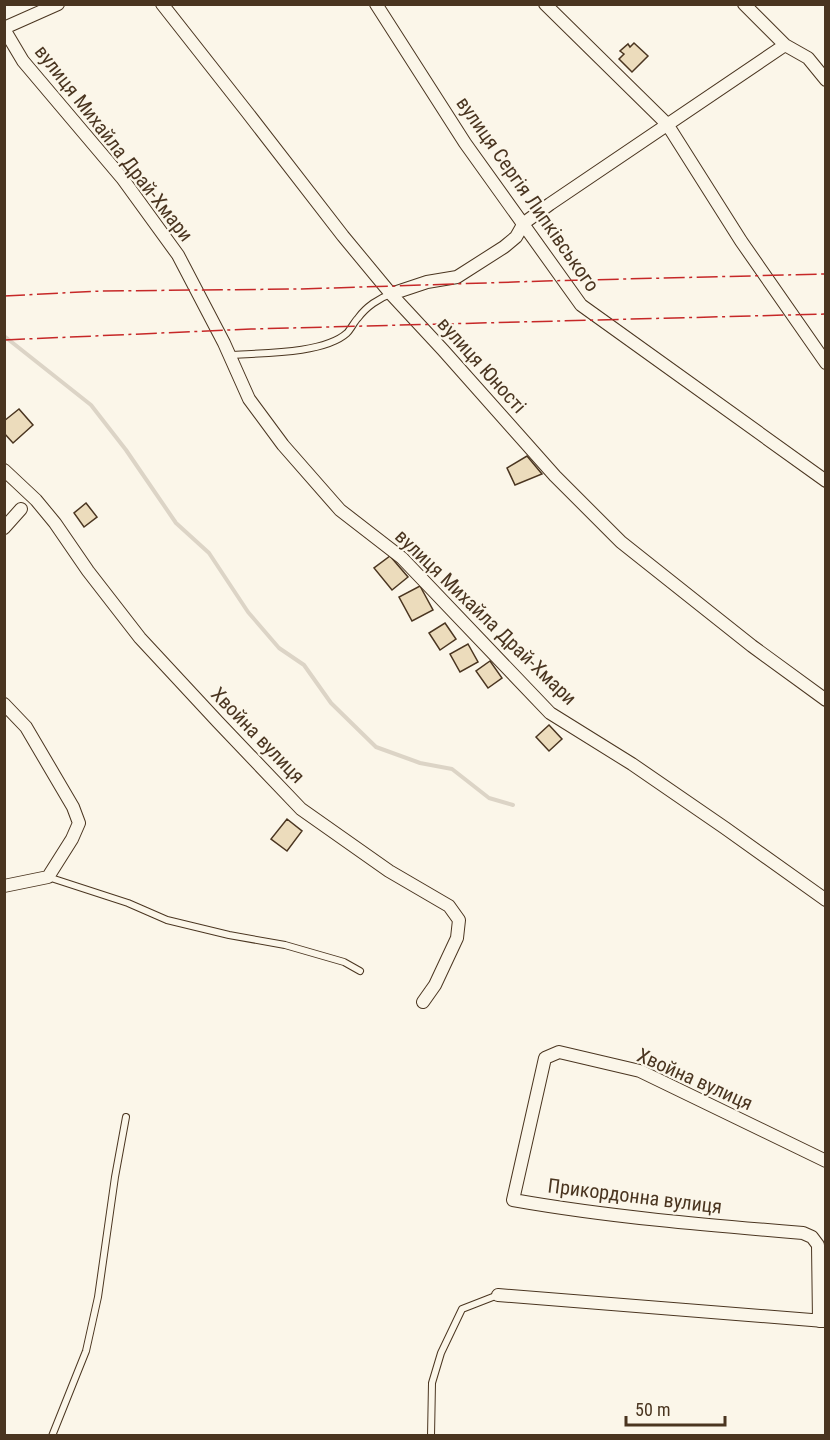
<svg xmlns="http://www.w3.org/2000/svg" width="830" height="1440" viewBox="0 0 830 1440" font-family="'Roboto Condensed',sans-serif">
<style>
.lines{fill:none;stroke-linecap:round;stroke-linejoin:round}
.stream{stroke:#dcd4c6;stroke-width:4}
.building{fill:#ecdcbc;stroke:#4a3520;stroke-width:1.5}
.service-casing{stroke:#4a3520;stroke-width:8}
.minor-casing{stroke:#4a3520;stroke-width:14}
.service{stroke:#fbf6e9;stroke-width:6}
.minor{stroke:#fbf6e9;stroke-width:12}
.power{stroke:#c62828;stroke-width:1.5;stroke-dasharray:21 4.5 3 4.5;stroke-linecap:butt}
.labels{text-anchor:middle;stroke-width:4.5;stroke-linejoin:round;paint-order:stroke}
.street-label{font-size:20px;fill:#4a3520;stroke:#fbf6e9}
</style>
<rect width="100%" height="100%" fill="#fbf6e9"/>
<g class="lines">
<!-- stream -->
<path class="stream" d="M 4,336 L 91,405 L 126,450 L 176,523 L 209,553 L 248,612 L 279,648 L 304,665 L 331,703 L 376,747 L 420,763 L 452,769 L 489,798 L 513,805"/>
</g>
<!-- building -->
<path class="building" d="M 634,43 L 648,56 L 632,72 L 619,59 L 624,54 L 620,51 L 628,44 L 630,47 Z
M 19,409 L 33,425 L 13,443 L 4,433 L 4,421 Z
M 527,456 L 542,474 L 515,485 L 507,468 Z
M 86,503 L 97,517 L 84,527 L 74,513 Z
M 390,556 L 408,577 L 392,590 L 374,568 Z
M 420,586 L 433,610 L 412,621 L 399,597 Z
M 445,623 L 456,639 L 440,650 L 429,633 Z
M 468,644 L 478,662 L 460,672 L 450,654 Z
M 490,661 L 502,678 L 488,688 L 476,671 Z
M 549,725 L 562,739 L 549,751 L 536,737 Z
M 287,819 L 302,831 L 287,851 L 271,839 Z"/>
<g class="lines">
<defs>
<path id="service" d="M 230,355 C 260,353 324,354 347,333 C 351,329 354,322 358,318 C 366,307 379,298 391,294
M 48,877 L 128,903 L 167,920 L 229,935 L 285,945 L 344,962 L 360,971
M 52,1436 L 86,1351 L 98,1297 L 115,1177 L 126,1117
M 431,1436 L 432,1383 L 441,1353 L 462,1309 L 498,1295"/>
<path id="minor" d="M 162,4 L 247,112 L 343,236 L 391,294 L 443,350 L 555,476 L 621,542 L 752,646 L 826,700
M 376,4 L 465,143 L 581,305 L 826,481
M 545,4 L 667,124 L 741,241 L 826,363
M 744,4 L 785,45 L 808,58 L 826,80
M 4,28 L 58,4
M 4,29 L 23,61 L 122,178 L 178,255 L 224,343 L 249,399 L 283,445 L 340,510 L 402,558 L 550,713 L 632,764 L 725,828 L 826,900
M 391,294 L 427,282 L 457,277 L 504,247 L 516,237 L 524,223 L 550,204 L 785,45
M 4,470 L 36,500 L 55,523 L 88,571 L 140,638 L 218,722 L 301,809 L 389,871 L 449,906 L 459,920 L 457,938 L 435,985 L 423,1002
M 4,528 L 21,509
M 4,704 L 26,727 L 73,807 L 79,823 L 72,839 L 48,877 L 4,886
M 498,1295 L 824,1321
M 819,1321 L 818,1245 L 812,1237 L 803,1233 C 706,1225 609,1217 513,1200 L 545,1058 L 559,1052 L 640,1071 L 826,1161"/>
</defs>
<!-- service casing -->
<use href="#service" class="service-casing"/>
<!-- minor casing -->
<use href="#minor" class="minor-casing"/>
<!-- service -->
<use href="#service" class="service"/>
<!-- minor -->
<use href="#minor" class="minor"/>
<!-- power -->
<path class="power" d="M 4,296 L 101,291 L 300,289 L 545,281 L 826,274
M 4,340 L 251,329 L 826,314"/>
</g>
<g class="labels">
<!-- street labels -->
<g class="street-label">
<text transform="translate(114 143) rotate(52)" y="7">вулиця Михайла Драй-Хмари</text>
<text transform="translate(528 194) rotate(55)" y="7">вулиця Сергія Липківського</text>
<text transform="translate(482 365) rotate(48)" y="7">вулиця Юності</text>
<text transform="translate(486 617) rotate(44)" y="7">вулиця Михайла Драй-Хмари</text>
<text transform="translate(258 735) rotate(46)" y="7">Хвойна вулиця</text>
<text transform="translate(695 1079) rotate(24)" y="7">Хвойна вулиця</text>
<text transform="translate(635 1196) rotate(7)" y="7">Прикордонна вулиця</text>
</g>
</g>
<!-- border -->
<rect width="830" height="1440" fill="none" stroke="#4a3520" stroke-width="12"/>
<!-- scale -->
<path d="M626 1416v9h99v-9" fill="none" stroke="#4a3520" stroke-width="3"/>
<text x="635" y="1416" font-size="18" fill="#4a3520" stroke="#fbf6e9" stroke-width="4.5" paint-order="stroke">50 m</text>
</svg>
